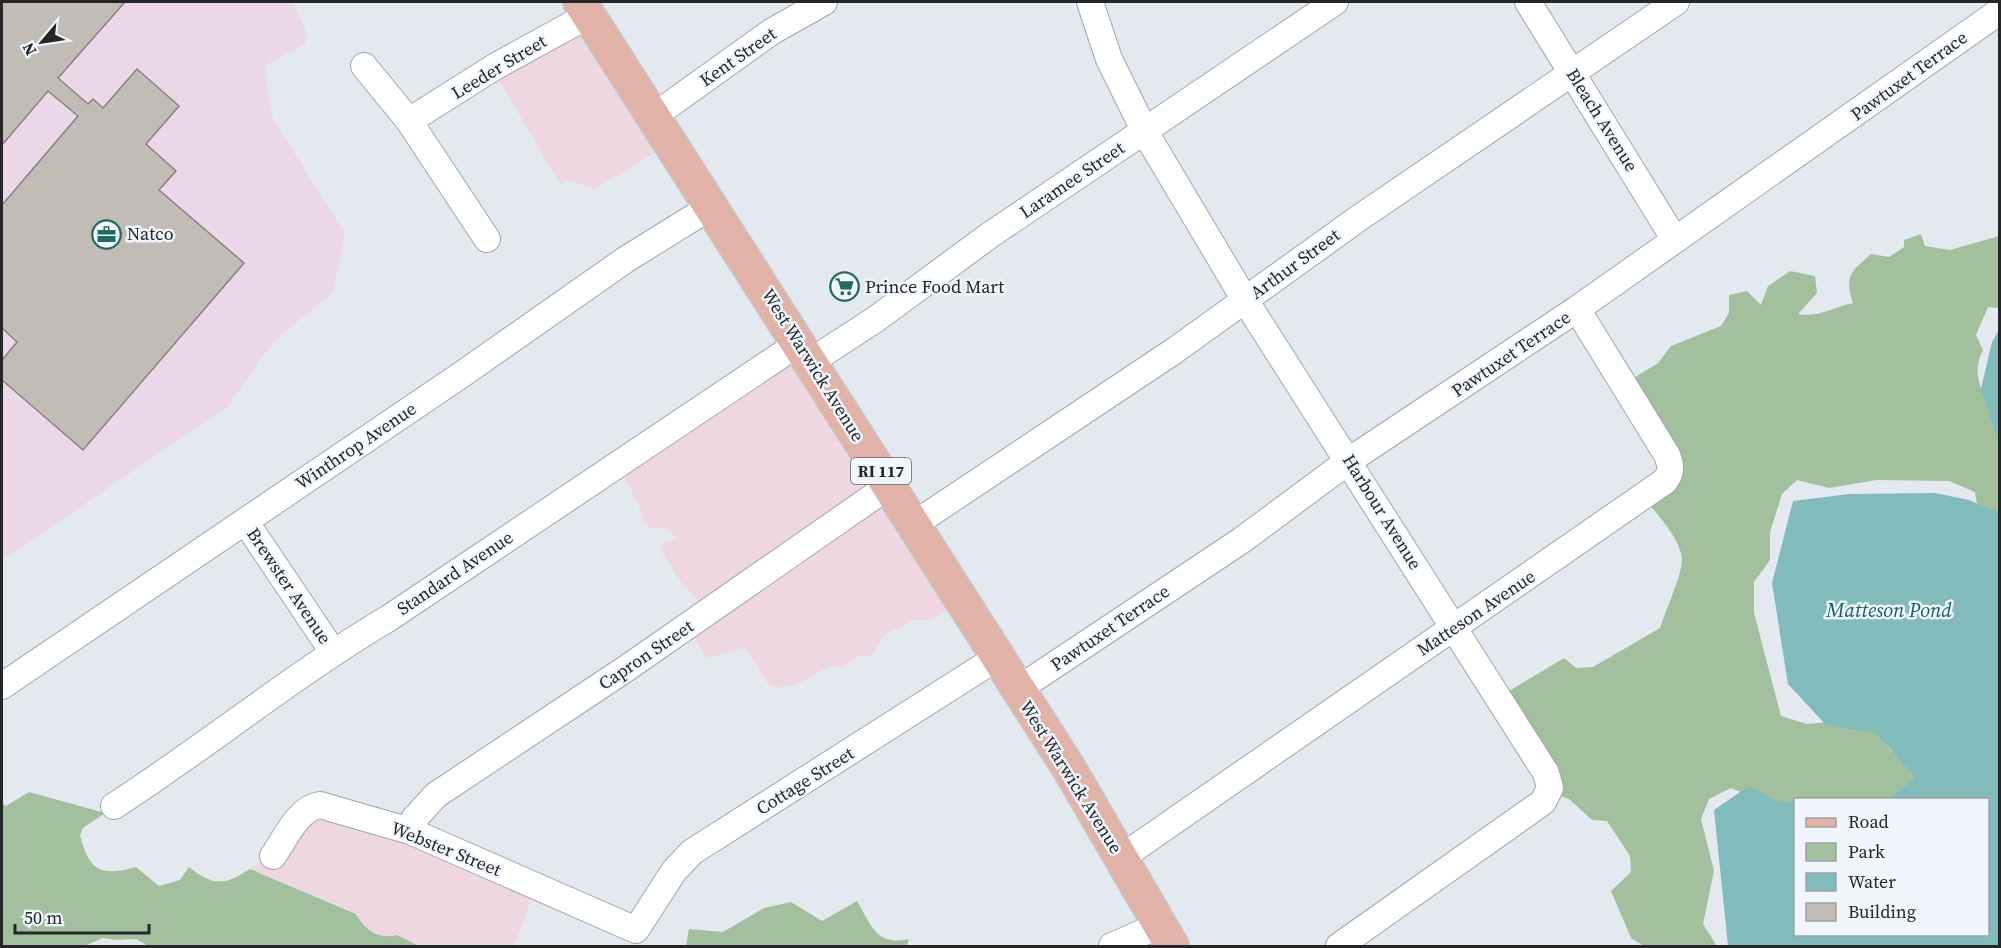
<svg xmlns="http://www.w3.org/2000/svg" width="2001" height="948" viewBox="0 0 2001 948" font-family="'Source Serif 4',serif">
<style>
.commercial{fill:#efd7e1}
.industrial{fill:#ebd7e7}
.green{fill:#a3c09e}
.water{fill:#82bbbc}
.building{fill:#c1bcb6;stroke:#88837e;stroke-width:1.5}
.lines{fill:none;stroke-linecap:round;stroke-linejoin:round}
.minor-casing{stroke:#a0a6ab;stroke-width:28}
.major-casing{stroke:#c6c7c7;stroke-width:36}
.minor{stroke:#fff;stroke-width:26}
.major{stroke:#e0b2a8;stroke-width:33}
.labels{text-anchor:middle;stroke-width:5;stroke-linejoin:round;paint-order:stroke}
.shield{fill:#f0f6fb;stroke:#616467;stroke-width:1.5}
.shield-label{font-size:16px;font-weight:bold;fill:#242628}
.street-label{font-size:18px;fill:#242628;stroke:#f0f6fb}
.poi-label{font-size:18px;fill:#242628;stroke:#f0f6fb;text-anchor:start}
.water-label{font-size:20px;font-style:italic;fill:#0e5f61;stroke:#f0f6fb}
</style>
<rect width="100%" height="100%" fill="#e3e9ee"/>
<!-- commercial -->
<path class="commercial" d="M 588,15 L 668,145 L 594,189 L 567,180 L 560,184 L 492,68 Z
M 795,345 L 960,602 L 930,620 L 914,620 L 883,636 L 872,656 L 859,656 L 841,667 L 829,667 L 789,688 L 787,685 L 779,688 L 769,685 L 745,648 L 707,658 L 688,626 L 706,609 L 683,585 L 660,549 L 665,542 L 681,538 L 673,535 L 664,527 L 651,528 L 644,522 L 639,506 L 618,464 Z
M 316,806 L 537,884 L 514,946 L 419,946 L 397,935 L 387,938 L 375,935 L 363,926 L 356,913 L 250,869 L 273,854 Z"/>
<!-- industrial -->
<path class="industrial" d="M 2,2 L 293,3 L 307,34 L 305,44 L 264,66 L 273,119 L 345,234 L 333,292 L 274,341 L 227,407 L 2,560 Z"/>
<!-- green -->
<path class="green" d="M 1921,234 L 1925,246 L 1950,250 L 1999,236 L 1999,308 L 1988,307 L 1976,335 L 1983,350 C 1966,383 1994,403 1999,433 C 2001,456 1999,502 1999,527 L 1979,515 L 1975,492 L 1949,481 L 1877,480 L 1829,488 L 1797,480 L 1782,494 L 1770,532 L 1770,560 L 1754,582 L 1754,613 L 1781,716 L 1807,724 L 1850,720 L 1877,732 L 1891,751 L 1911,761 L 1929,799 L 1796,800 L 1795,805 L 1765,802 L 1731,788 L 1709,799 L 1701,819 L 1714,871 L 1703,924 L 1717,946 L 1644,946 L 1631,938 L 1611,891 L 1631,872 L 1630,856 L 1607,821 L 1592,820 L 1569,799 L 1549,792 L 1499,697 L 1564,658 L 1576,668 L 1593,667 L 1660,628 C 1665,612 1681,577 1682,561 C 1683,542 1656,512 1644,499 L 1665,479 L 1624,384 L 1658,363 L 1671,346 L 1721,326 L 1729,313 L 1729,295 L 1747,291 L 1761,305 L 1768,286 L 1790,271 L 1815,276 L 1817,293 L 1798,314 C 1819,318 1833,307 1853,303 C 1844,275 1851,272 1871,254 L 1889,257 L 1904,247 L 1904,240 Z
M 29,792 L 105,813 L 83,828 L 80,835 C 89,871 101,877 136,867 L 159,886 L 180,880 L 189,867 C 214,887 225,885 250,869 L 356,914 C 365,930 378,940 397,935 L 419,946 L 148,946 L 136,939 L 116,940 L 103,938 L 84,946 L 2,946 L 2,803 L 6,806 Z
M 857,901 C 872,926 876,946 909,939 L 907,946 L 686,946 L 689,929 L 723,932 L 764,908 L 791,902 L 822,921 Z"/>
<!-- water -->
<path class="water" d="M 1999,330 L 1999,443 L 1981,389 L 1992,342 Z
M 1935,493 L 1969,500 L 1999,513 L 1999,946 L 1728,946 L 1714,810 L 1749,786 L 1778,801 L 1795,803 L 1796,934 L 1988,934 L 1988,800 L 1887,799 L 1916,778 L 1877,734 L 1825,724 L 1788,684 L 1772,583 L 1793,501 L 1849,494 Z"/>
<!-- building -->
<path class="building" d="M 2,2 L 125,2 L 58,78 L 88,104 L 93,99 L 103,108 L 137,69 L 179,106 L 146,144 L 176,171 L 159,190 L 244,263 L 83,450 L 2,380 L 2,360 L 17,342 L 2,328 L 2,205 L 78,116 L 48,91 L 2,145 Z"/>
<g class="lines">
<defs>
<path id="minor" d="M 1090,2 L 1109,59 L 1145,132 L 1245,300 L 1546,773 L 1550,788 L 1543,802 L 1339,946
M 1528,2 L 1675,240
M 364,66 L 409,121
M 654,116 L 771,32 L 824,2
M 487,239 L 409,121 L 496,66 L 589,15
M 810,362 L 876,319 L 990,235 L 1335,2
M 245,521 L 333,652
M 913,525 L 1174,351 L 1359,218 L 1676,2
M 2,686 L 461,375 L 625,260 L 712,206
M 1017,690 L 1242,540 L 1350,460 L 1577,309 L 2000,11
M 114,806 C 207,746 293,675 389,618 L 799,343
M 410,831 L 414,819 L 436,795 L 627,668 L 890,485
M 273,856 C 285,839 298,808 320,805 L 410,831 L 636,930 L 674,871 L 692,852 L 998,657
M 1122,857 L 1665,481 C 1672,472 1671,465 1667,455 L 1577,309
M 1112,946 L 1160,925"/>
<path id="major" d="M 580,2 L 1070,770 L 1172,946"/>
</defs>
<!-- minor casing -->
<use href="#minor" class="minor-casing"/>
<!-- major casing -->
<use href="#major" class="major-casing"/>
<!-- minor -->
<use href="#minor" class="minor"/>
<!-- major -->
<use href="#major" class="major"/>
</g>
<!-- icons -->
<defs>
<symbol id="office-ring" viewBox="-11 -11 22 22"><circle r="9.5" fill="#f0f6fb" stroke="#216b63" stroke-width="1.5"/><path d="M-6-3h4V-5.5h4V-3h4V5H-6ZM-1-4.5V-3h2v-1.5ZM-6 0V1H6V0Z" fill="#216b63"/></symbol>
<symbol id="supermarket-ring" viewBox="-11 -11 22 22"><circle r="9.5" fill="#f0f6fb" stroke="#216b63" stroke-width="1.5"/><path d="M-6-5.5h2.5l.6 2H6L4.5 2H-2.5L-4.4-4H-6ZM-1.5 3.2a1.3 1.3 0 1 0 .1 0ZM3 3.2a1.3 1.3 0 1 0 .1 0Z" fill="#216b63"/></symbol>
</defs>
<g fill-rule="evenodd">
<use href="#office-ring" x="90" y="218" width="33" height="33"/>
<use href="#supermarket-ring" x="828" y="270" width="33" height="33"/>
</g>
<g class="labels">
<!-- shield labels -->
<rect class="shield" x="851" y="458" width="60" height="26" rx="4.5"/>
<g class="shield-label">
<text x="881" y="477">RI 117</text>
</g>
<!-- street labels -->
<g class="street-label">
<text transform="translate(738 57) rotate(-35)" y="6">Kent Street</text>
<text transform="translate(499 67) rotate(-31)" y="6">Leeder Street</text>
<text transform="translate(1909 76) rotate(-36)" y="6">Pawtuxet Terrace</text>
<text transform="translate(1602 120) rotate(58)" y="6">Bleach Avenue</text>
<text transform="translate(1072 180) rotate(-34)" y="6">Laramee Street</text>
<text transform="translate(1295 264) rotate(-36)" y="6">Arthur Street</text>
<text transform="translate(1511 354) rotate(-34)" y="6">Pawtuxet Terrace</text>
<text transform="translate(813 365) rotate(58)" y="6">West Warwick Avenue</text>
<text transform="translate(356 446) rotate(-34)" y="6">Winthrop Avenue</text>
<text transform="translate(1382 512) rotate(58)" y="6">Harbour Avenue</text>
<text transform="translate(455 573) rotate(-34)" y="6">Standard Avenue</text>
<text transform="translate(289 586) rotate(56)" y="6">Brewster Avenue</text>
<text transform="translate(1476 613) rotate(-34)" y="6">Matteson Avenue</text>
<text transform="translate(1110 628) rotate(-34)" y="6">Pawtuxet Terrace</text>
<text transform="translate(646 655) rotate(-34)" y="6">Capron Street</text>
<text transform="translate(1071 777) rotate(58)" y="6">West Warwick Avenue</text>
<text transform="translate(805 781) rotate(-32)" y="6">Cottage Street</text>
<text transform="translate(446 849) rotate(22)" y="6">Webster Street</text>
</g>
<!-- poi labels -->
<g class="poi-label">
<text x="127" y="240">Natco</text>
<text x="865" y="293">Prince Food Mart</text>
</g>
<!-- water labels -->
<g class="water-label">
<text x="1889" y="617">Matteson Pond</text>
</g>
</g>
<!-- border -->
<rect width="2001" height="948" fill="none" stroke="#242628" stroke-width="6"/>
<!-- legend -->
<rect x="1794" y="798" width="195" height="138" fill="#f0f6fb" stroke="#9ea3a7" stroke-width="1.5"/>
<rect x="1806" y="818" width="30" height="9" fill="#e0b2a8" stroke="#9ea3a7" stroke-width="1.5"/>
<text x="1848" y="828" font-size="18" fill="#242628">Road</text>
<rect x="1806" y="843" width="30" height="18" fill="#a3c09e" stroke="#9ea3a7" stroke-width="1.5"/>
<text x="1848" y="858" font-size="18" fill="#242628">Park</text>
<rect x="1806" y="873" width="30" height="18" fill="#82bbbc" stroke="#9ea3a7" stroke-width="1.5"/>
<text x="1848" y="888" font-size="18" fill="#242628">Water</text>
<rect x="1806" y="903" width="30" height="18" fill="#c1bcb6" stroke="#9ea3a7" stroke-width="1.5"/>
<text x="1848" y="918" font-size="18" fill="#242628">Building</text>
<!-- north arrow -->
<g transform="translate(42 42) rotate(241)" stroke="#f0f6fb" stroke-width="4.5" paint-order="stroke">
<path d="M0-4.5L10 22L0 15L-10 22Z" fill="#242628"/>
<text y="-9" font-size="16" font-weight="bold" text-anchor="middle" fill="#242628">N</text>
</g>
<!-- scale -->
<path d="M15 924v9h134v-9" fill="none" stroke="#242628" stroke-width="3"/>
<text x="24" y="924" font-size="18" fill="#242628" stroke="#f0f6fb" stroke-width="4.5" paint-order="stroke">50 m</text>
</svg>
